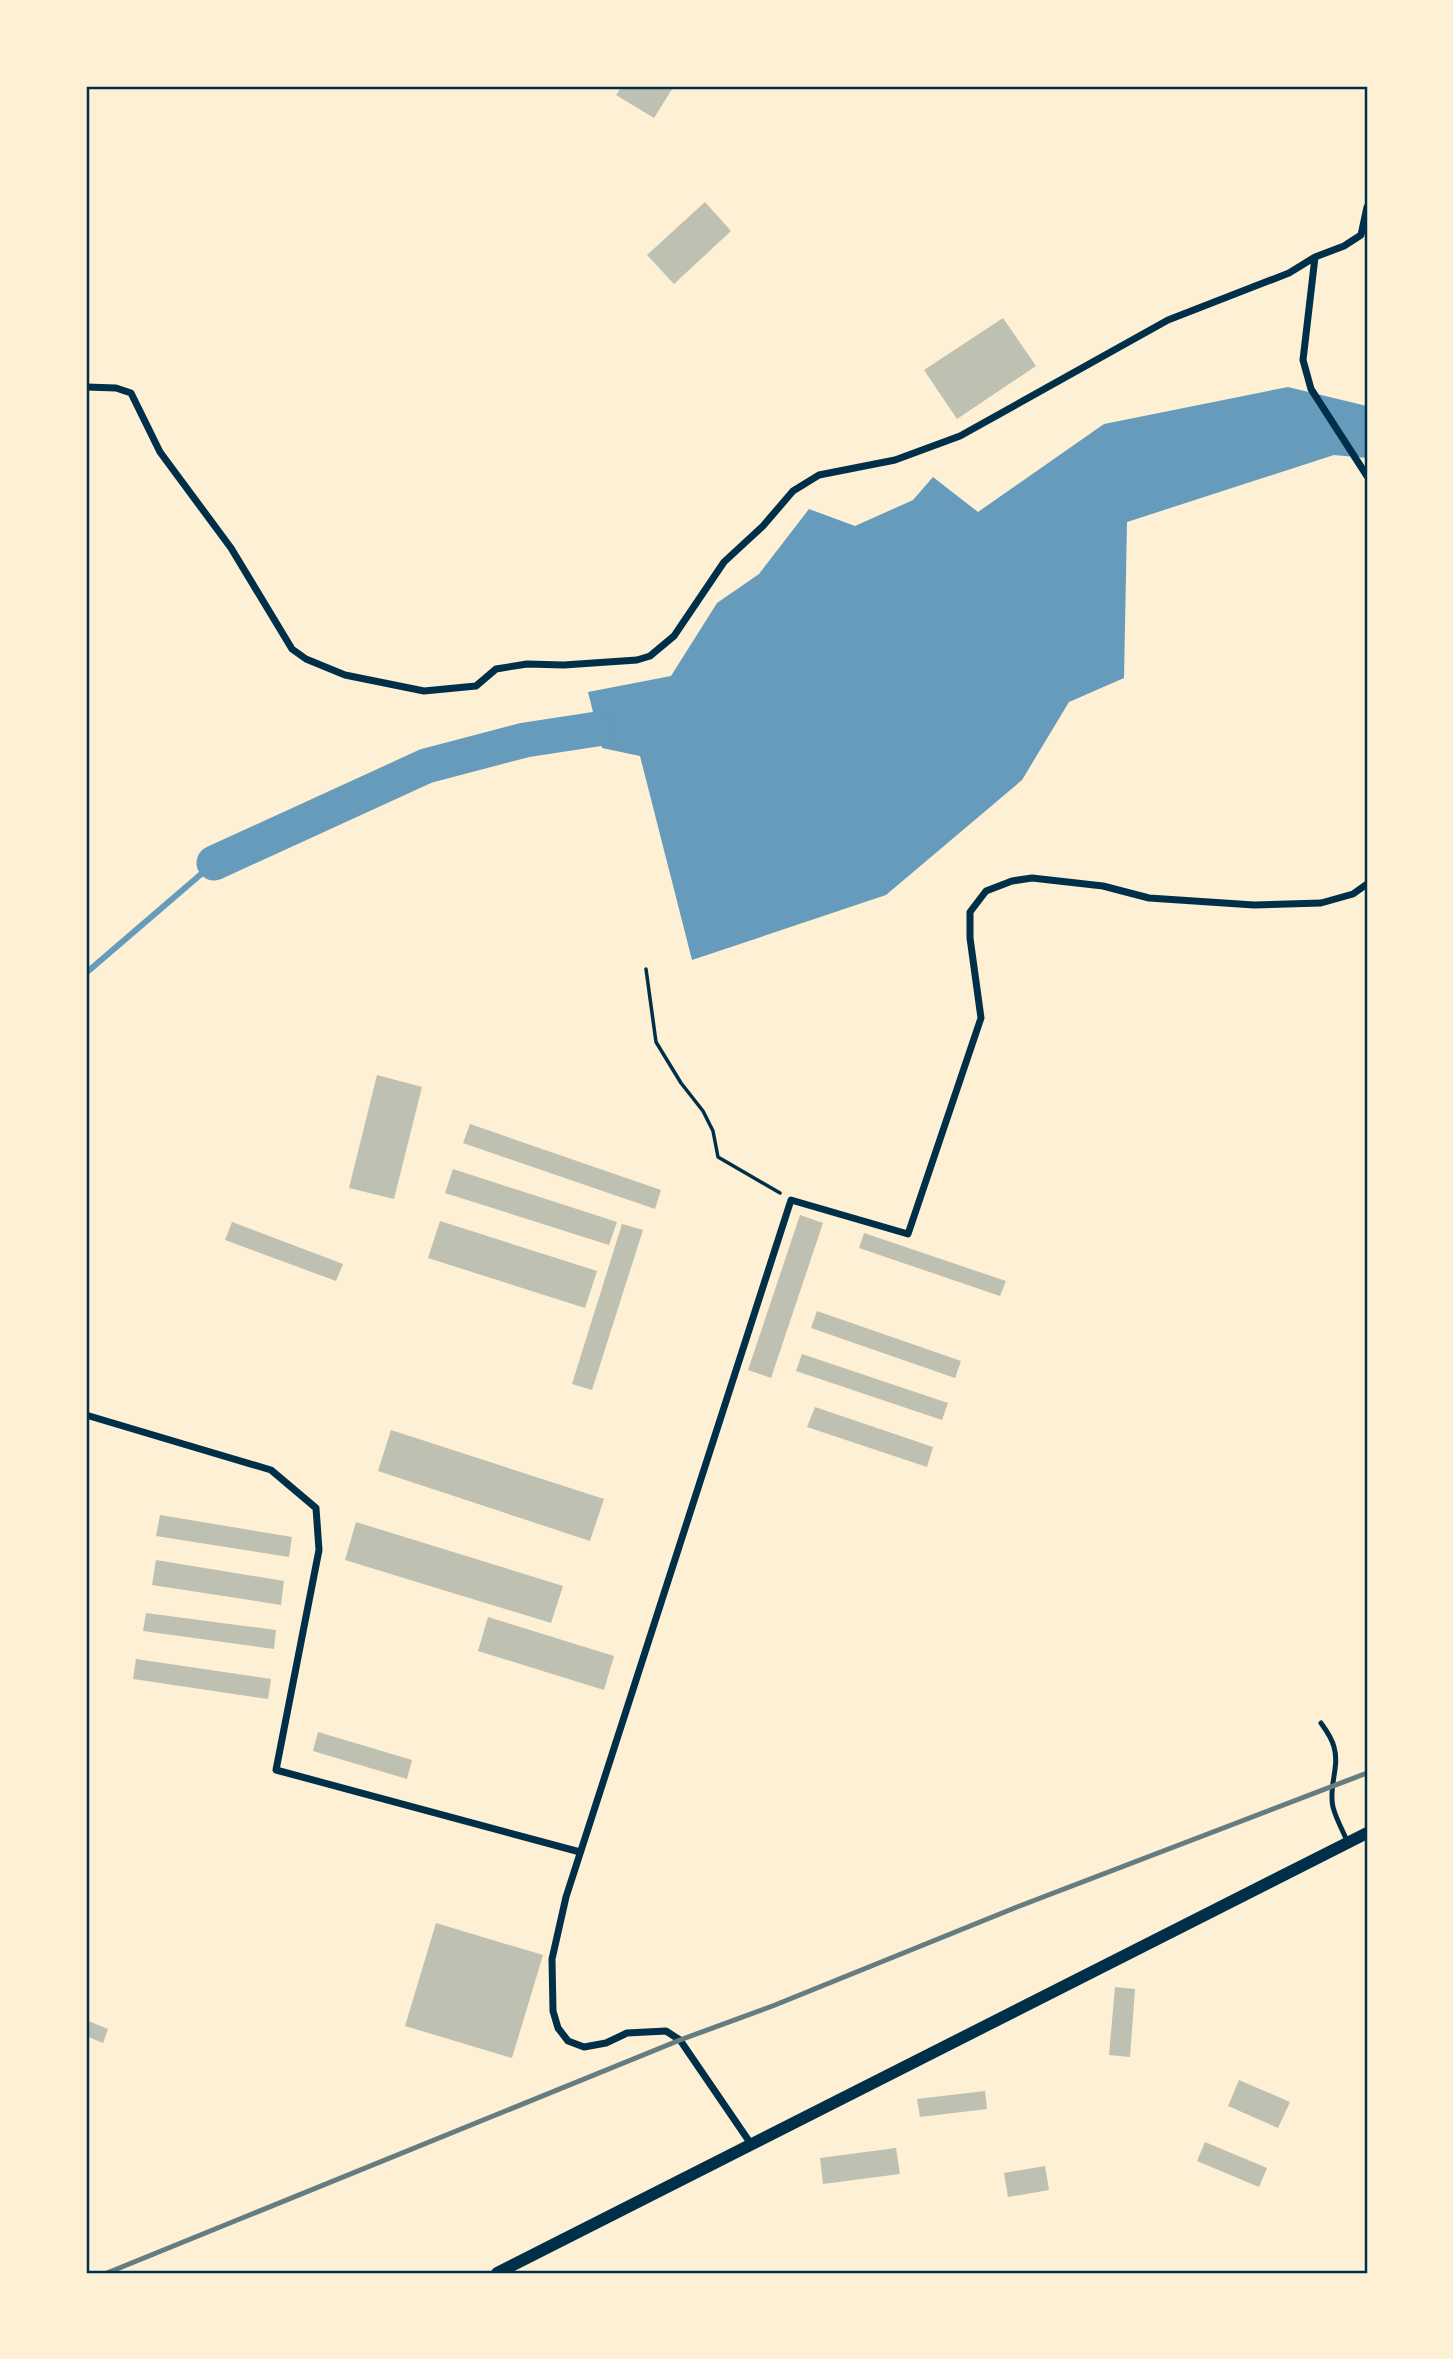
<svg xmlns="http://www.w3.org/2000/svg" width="1453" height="2359" viewBox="0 0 1453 2359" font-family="'Titillium Web',sans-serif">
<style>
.water{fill:#669bbc}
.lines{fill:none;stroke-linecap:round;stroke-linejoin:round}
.stream{stroke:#669bbc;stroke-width:6}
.river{stroke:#669bbc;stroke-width:35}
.building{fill:#bec0b2}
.path{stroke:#003049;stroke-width:3.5}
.service{stroke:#003049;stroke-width:5}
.minor{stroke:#003049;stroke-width:7}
.tertiary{stroke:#003049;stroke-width:12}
.rail{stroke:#657d81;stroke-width:5}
.neatline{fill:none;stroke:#003049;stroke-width:2.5}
</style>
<rect width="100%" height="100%" fill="#fdf0d5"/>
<!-- water -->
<path class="water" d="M 1288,387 L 1367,406 L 1367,458 L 1334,455 L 1127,522 L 1124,678 L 1069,702 L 1022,780 L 886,895 L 692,960 L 640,756 L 602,748 L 588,692 L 671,676 L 717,603 L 759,574 L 809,509 L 855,526 L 913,500 L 933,477 L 978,512 L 1104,424 Z"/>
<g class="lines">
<!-- stream -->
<path class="stream" d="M 86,973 L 214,863"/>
<!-- river -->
<path class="river" d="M 214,863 L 426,766 L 525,740 L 597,729"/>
</g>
<!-- building -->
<path class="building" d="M 622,86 L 674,86 L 654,118 L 616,95 Z
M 705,202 L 731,231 L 674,284 L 647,255 Z
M 1003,318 L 1036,366 L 957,419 L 924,370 Z
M 377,1075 L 422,1087 L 394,1199 L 349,1188 Z
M 470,1124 L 661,1190 L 655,1209 L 463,1143 Z
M 453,1169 L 617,1222 L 609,1245 L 445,1193 Z
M 800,1215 L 823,1223 L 771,1378 L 748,1370 Z
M 440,1221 L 597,1271 L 585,1308 L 428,1258 Z
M 232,1222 L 343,1264 L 336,1281 L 225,1240 Z
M 622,1224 L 643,1230 L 592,1390 L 572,1384 Z
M 864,1233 L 1006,1281 L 1000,1296 L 859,1248 Z
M 817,1311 L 961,1361 L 955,1378 L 811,1328 Z
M 802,1354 L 948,1403 L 942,1420 L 796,1371 Z
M 815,1407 L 933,1447 L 927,1467 L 807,1427 Z
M 391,1430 L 604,1499 L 590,1541 L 378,1471 Z
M 160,1515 L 292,1537 L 289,1557 L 156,1536 Z
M 356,1522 L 563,1586 L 551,1623 L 345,1560 Z
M 156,1560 L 284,1581 L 281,1605 L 152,1585 Z
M 146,1613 L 276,1630 L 274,1649 L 143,1631 Z
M 488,1617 L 614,1656 L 604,1690 L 478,1651 Z
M 136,1659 L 271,1679 L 268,1699 L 133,1679 Z
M 318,1732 L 412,1760 L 407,1779 L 313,1751 Z
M 436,1923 L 543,1955 L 512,2058 L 405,2026 Z
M 1115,1987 L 1135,1989 L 1130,2057 L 1109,2055 Z
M 86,2020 L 108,2029 L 103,2043 L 86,2036 Z
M 1239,2080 L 1290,2102 L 1278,2128 L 1228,2106 Z
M 985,2091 L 987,2109 L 920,2117 L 917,2099 Z
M 1205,2142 L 1267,2168 L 1259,2187 L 1197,2161 Z
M 896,2148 L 900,2174 L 823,2184 L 820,2158 Z
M 1045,2166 L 1049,2190 L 1008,2197 L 1004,2173 Z"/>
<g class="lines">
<!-- path -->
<path class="path" d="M 646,969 L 656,1042 L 681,1083 L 703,1111 L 713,1131 L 718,1157 L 780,1193"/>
<!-- service -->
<path class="service" d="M 1321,1723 C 1326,1730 1332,1738 1334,1747 C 1340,1767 1328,1787 1333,1807 C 1336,1819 1343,1831 1348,1843"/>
<!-- minor -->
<path class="minor" d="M 1315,257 L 1303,360 L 1311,389 L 1367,476
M 86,387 L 116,388 L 131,393 L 160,452 L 231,548 L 292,649 L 306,659 L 345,675 L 424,691 L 476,686 L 496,669 L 527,664 L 564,665 L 637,660 L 650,656 L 674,636 L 724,562 L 763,526 L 793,491 L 819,475 L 895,460 L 960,436 L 1168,320 L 1289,273 L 1315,257 L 1344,246 L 1361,235 L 1367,207
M 86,1415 L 271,1470 L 316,1508 L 319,1550 L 276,1770 L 580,1852
M 751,2144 L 680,2040 L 666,2031 L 627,2033 L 606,2043 L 584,2047 L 568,2041 L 558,2028 L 553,2011 L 552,1959 L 566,1897 L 791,1200 L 908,1234 L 981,1018 L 970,938 L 970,912 L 986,891 L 1012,881 L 1032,878 L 1103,886 L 1149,898 L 1254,905 L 1321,903 L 1353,894 L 1367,884"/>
<!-- tertiary -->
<path class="tertiary" d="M 497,2273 L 1367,1833"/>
<!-- rail -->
<path class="rail" d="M 107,2273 L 680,2040 L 775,2005 L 1017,1907 L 1367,1773"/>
</g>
<!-- border -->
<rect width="1453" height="2359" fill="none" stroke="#fdf0d5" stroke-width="175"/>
<rect x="88" y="88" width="1278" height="2184" class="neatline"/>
</svg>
